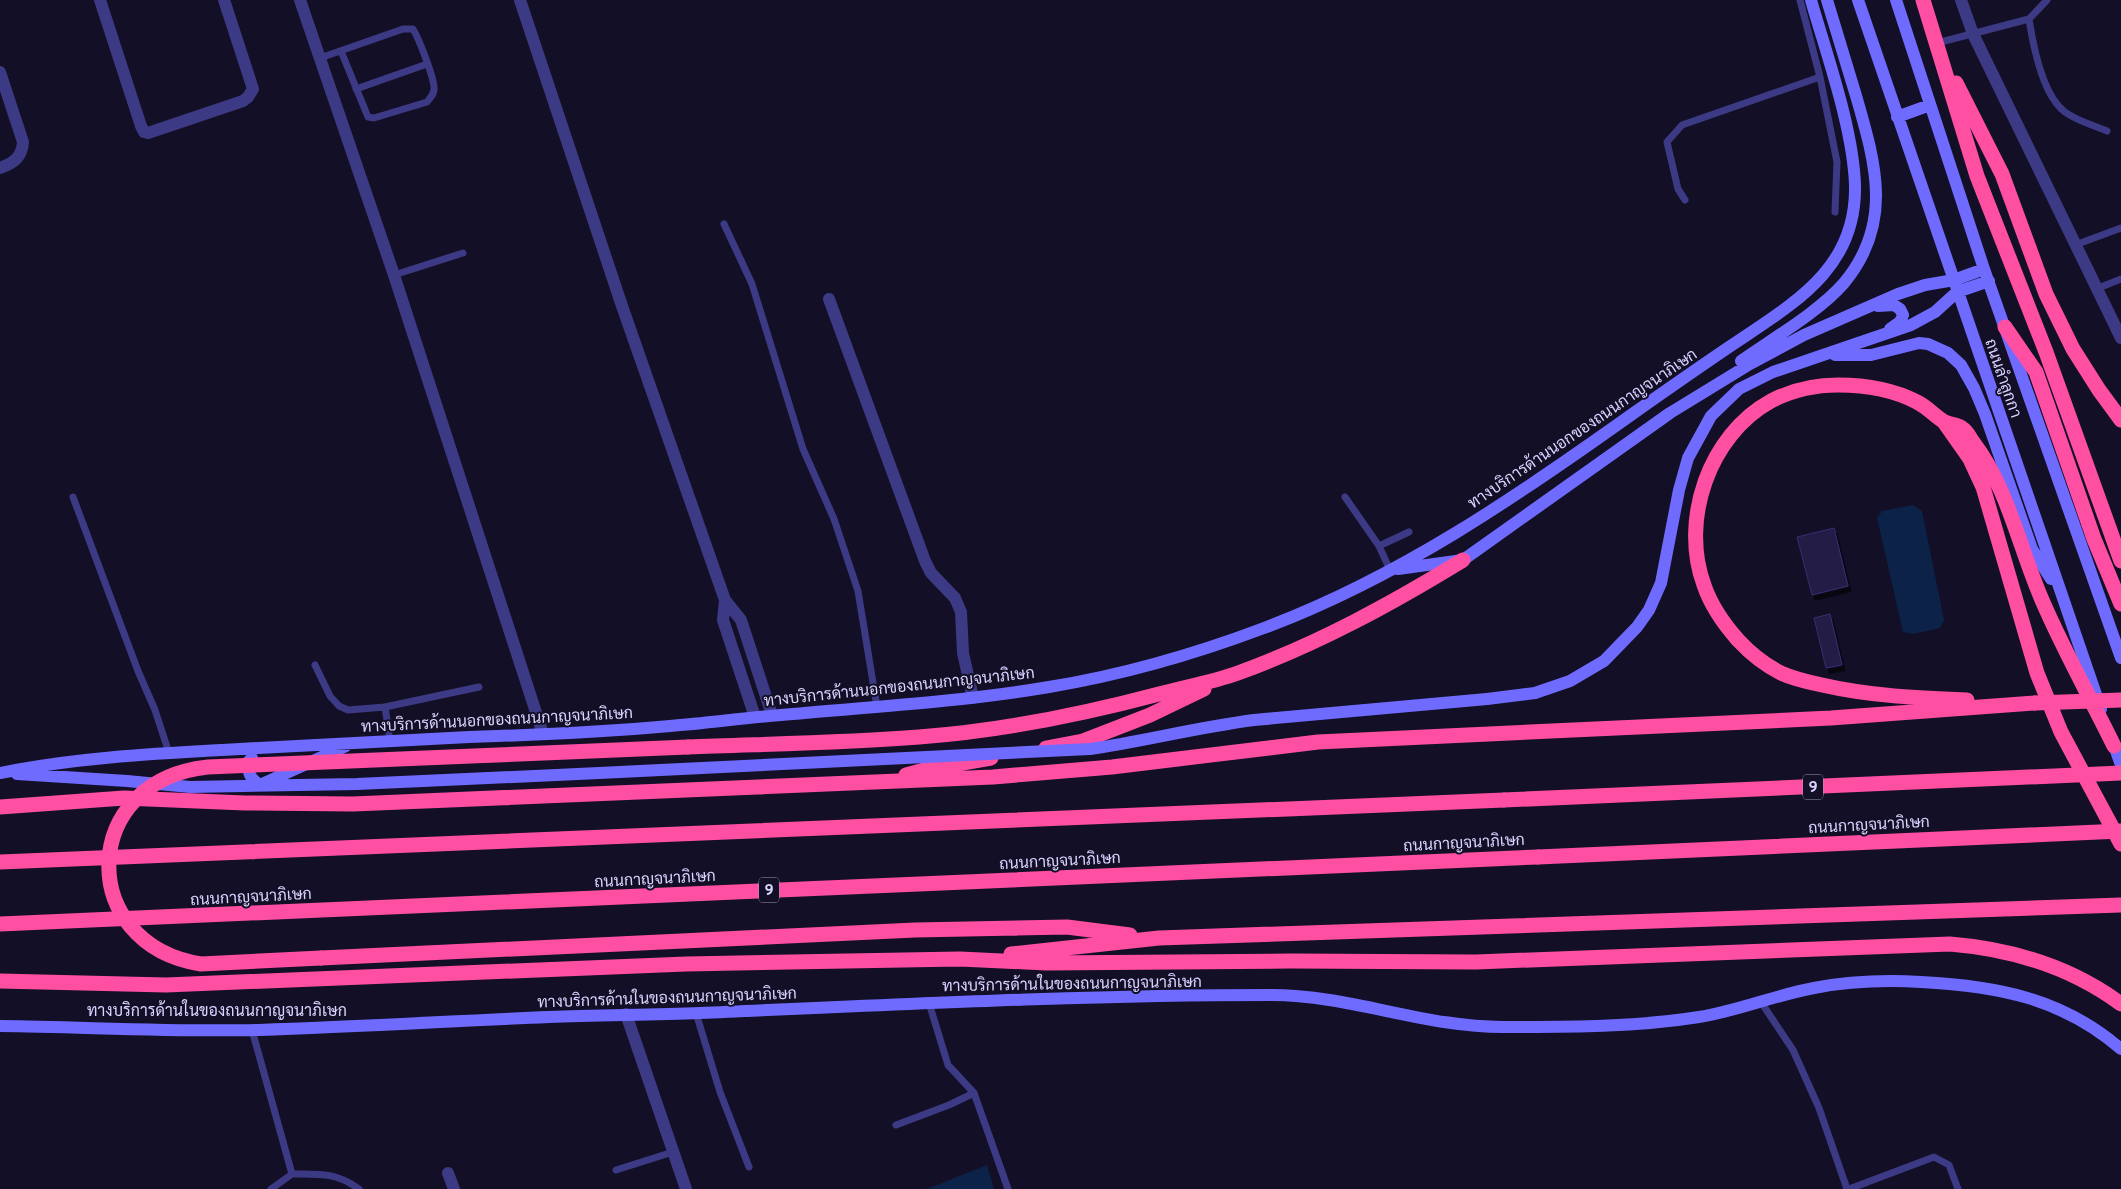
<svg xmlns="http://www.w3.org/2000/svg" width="2121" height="1189" viewBox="0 0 2121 1189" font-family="Overpass,Sarabun,sans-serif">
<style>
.water{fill:#0c2248}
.building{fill:#241b47;stroke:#3b2d73;filter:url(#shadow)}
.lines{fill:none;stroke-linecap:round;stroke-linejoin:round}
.service{stroke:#3d3a85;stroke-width:7}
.minor{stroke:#3d3a85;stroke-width:12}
.tertiary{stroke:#3d3a85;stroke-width:12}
.secondary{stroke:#6f6bff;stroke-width:12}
.motorway{stroke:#ff4fa3;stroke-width:15}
.secondary-bridge{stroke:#6f6bff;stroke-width:12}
.motorway-bridge{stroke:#ff4fa3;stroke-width:15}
.labels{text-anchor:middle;stroke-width:4;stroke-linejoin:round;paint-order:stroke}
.shield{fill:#130f26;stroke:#9e99be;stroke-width:1}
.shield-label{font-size:15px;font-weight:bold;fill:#d9d4ff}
.street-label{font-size:16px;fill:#d9d4ff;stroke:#130f26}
</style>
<defs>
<filter id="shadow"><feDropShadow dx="3" dy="5.5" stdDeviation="0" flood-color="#0009"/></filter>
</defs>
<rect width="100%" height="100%" fill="#130f26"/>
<!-- water -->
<path class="water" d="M 1913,505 L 1922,511 L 1944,620 L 1940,628 L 1913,634 L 1903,632 L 1877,518 L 1882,511 Z
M 987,1165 L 994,1189 L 927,1189 Z"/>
<!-- building -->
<path class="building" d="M 1834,528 L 1848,586 L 1812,595 L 1797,537 Z
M 1830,614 L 1842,665 L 1826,668 L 1814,618 Z"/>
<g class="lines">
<!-- service -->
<path class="service" d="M 1800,0 L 1820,77 L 1837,162 L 1835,212
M 2029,19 C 2033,45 2042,95 2065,112 C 2077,121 2093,125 2107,131
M 1937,43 L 2029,19 L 2047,0
M 320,58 L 403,29 L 413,29 C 419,39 433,75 434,87 C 435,93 431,97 427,102 L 374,118 L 368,117 L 341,51
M 356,89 L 427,64
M 1685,200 L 1678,189 L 1667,142 L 1682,125 L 1820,77
M 724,224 L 752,284 L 803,449 L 834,519 L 858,591 L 877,707
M 2075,245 L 2121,228
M 394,275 L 463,253
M 2096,289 L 2121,279
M 73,497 L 138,671 L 155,710 L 169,753
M 1345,497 L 1379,546 L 1390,570
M 1379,546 L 1409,532
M 315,665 L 330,696 L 339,706 L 348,710 L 385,707 L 479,687
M 385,707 L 390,741
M 1761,1002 L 1793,1050 L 1819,1108 L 1847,1189
M 929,1003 L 948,1065 L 974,1093 L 1008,1189
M 696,1013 L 720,1092 L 749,1167
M 252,1030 L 292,1174 C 318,1174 336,1172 359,1189
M 896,1125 L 949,1105 L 974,1093
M 616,1170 L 673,1152
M 271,1189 L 292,1174
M 1849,1189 L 1934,1157 L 1949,1165 L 1958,1189"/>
<!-- minor -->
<path class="minor" d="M 100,0 L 141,126 L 144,132 L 148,133 L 243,101 L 248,97 L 253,89 L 224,0
M 300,0 L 394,275 L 543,734
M 520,0 L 622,306 L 725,600 L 741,620 L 772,715
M 0,72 L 23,142 C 22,157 14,163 0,168
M 829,299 L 925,561 L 931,573 L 955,598 L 961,612 L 963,653 L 973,698
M 725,600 L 723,620 L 755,717
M 626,1014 L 686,1189
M 448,1173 L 454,1189"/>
<!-- tertiary -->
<path class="tertiary" d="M 1961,0 L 1973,34 L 2121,338"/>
<!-- secondary -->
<path class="secondary" d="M 1858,0 L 2101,709
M 1896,0 L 1984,269 L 2121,658
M 1897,117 L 1930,105
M 1878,306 L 1894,305 L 1900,309 L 1903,315 L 1900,322 L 1890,329
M 1835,355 L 1871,355 L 1919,343 L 1928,344 L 1948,353 L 1961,365 L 1974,388 L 1985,414 L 2032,549 L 2051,579
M 1741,361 C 1772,339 1820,311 1844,283 C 1893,224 1876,165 1857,99 C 1847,66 1837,33 1827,0
M 1398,569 L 1463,560 L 1670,413 L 1750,364 L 1804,335 L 1898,294 L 1925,285 L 1954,280 L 1984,269
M 1487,699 L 1535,693 L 1570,681 L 1604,661 L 1637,627 L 1649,610 L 1661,583 L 1679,490 L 1688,458 L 1711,416 L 1739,389 L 1773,372 L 1911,325 L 1935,312 L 1957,292 L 1989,281
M 2111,737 L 2121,765
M 252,758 L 248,762 C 248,773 250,779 260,785 L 346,746
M 0,773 C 73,758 148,754 222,750 C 304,745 386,741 469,737 C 536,735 603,732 670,726 C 707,723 744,718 781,715 C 870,707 960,702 1049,687 C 1122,675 1195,654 1264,628 C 1398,578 1516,497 1631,415 C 1665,391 1698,368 1732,345 C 1794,303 1857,269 1855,185 C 1853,128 1827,56 1811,0
M 17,774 L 127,781 L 190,787 L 357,784 L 599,773
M 0,1026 C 86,1027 173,1032 259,1030 C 356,1027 453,1021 549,1017 C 600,1015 650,1015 700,1013 C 891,1005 1081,995 1271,995 C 1351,995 1426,1028 1506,1027 C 1570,1027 1636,1027 1699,1017 C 1738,1011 1775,995 1814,988 C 1850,981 1886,980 1921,982 C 1997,986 2062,998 2121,1049"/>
<!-- motorway -->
<path class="motorway" d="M 1923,0 L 1977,176 L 2046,352 L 2121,561
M 1956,83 L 2002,174 L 2046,294 L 2073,349 L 2099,390 L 2121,420
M 2005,327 L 2036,372 L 2094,539 L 2121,604
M 1944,422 L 1970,459 L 1983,487 L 2037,673 L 2061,732 L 2121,844
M 1967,700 C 1918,698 1870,696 1822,685 C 1808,682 1794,679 1781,673 C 1765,665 1750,653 1738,640 C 1723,623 1711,606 1704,585 C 1680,520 1709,435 1771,401 C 1792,390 1815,385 1838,385 C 1866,385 1892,389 1917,402 C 1927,407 1934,415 1943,421 C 1949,425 1958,424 1963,429 C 1967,431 1970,438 1973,442 C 2008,488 2019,547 2042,600 C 2063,649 2090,697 2114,746
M 688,747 C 765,744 842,743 919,737 C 1001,731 1080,715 1159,694 C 1185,687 1213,682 1238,673 C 1318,644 1391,604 1463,560
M 1046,748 L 1083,741 L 1150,715 L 1204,689
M 906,775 L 928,769 L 991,758
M 0,807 L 124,798 L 245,803 L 353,804 L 993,777 L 1112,767 L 1318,742 L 1831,718 L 2035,703
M 0,862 L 1504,800
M 0,924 L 1538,857
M 1011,954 L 1159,938 L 2121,905
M 321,958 L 915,930 L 1067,927 L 1130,935
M 0,981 L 166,985 L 686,964 L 960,959 L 1046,963 L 1291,961 L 1476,962 L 1950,944 C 2011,949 2071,967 2121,1004"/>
<!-- secondary-bridge -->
<path class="secondary-bridge" d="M 599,773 L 1090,749 C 1145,741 1199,727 1254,720 L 1487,699"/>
<!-- motorway-bridge -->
<path class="motorway-bridge" d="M 2035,703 L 2121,700
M 1504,800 L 2121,773
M 1538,857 L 2121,831
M 321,958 L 201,964 C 75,944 79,780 208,767 L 688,747"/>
</g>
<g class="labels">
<!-- shield labels -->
<g class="shield">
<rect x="1803" y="774.5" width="20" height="25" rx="4"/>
<rect x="759" y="877.5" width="20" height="25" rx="4"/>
</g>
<g class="shield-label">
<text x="1813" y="792">9</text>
<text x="769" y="895">9</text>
</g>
<!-- street labels -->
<g class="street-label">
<text transform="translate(2004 378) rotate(71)" y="6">ถนนลำลูกกา</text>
<text transform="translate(1582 428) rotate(-34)" y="6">ทางบริการด้านนอกของถนนกาญจนาภิเษก</text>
<text transform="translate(899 686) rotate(-6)" y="6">ทางบริการด้านนอกของถนนกาญจนาภิเษก</text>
<text transform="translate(497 719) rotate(-3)" y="6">ทางบริการด้านนอกของถนนกาญจนาภิเษก</text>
<text transform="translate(1869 824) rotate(-3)" y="6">ถนนกาญจนาภิเษก</text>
<text transform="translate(1464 842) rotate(-3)" y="6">ถนนกาญจนาภิเษก</text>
<text transform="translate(1060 860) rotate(-3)" y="6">ถนนกาญจนาภิเษก</text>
<text transform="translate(655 878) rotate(-3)" y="6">ถนนกาญจนาภิเษก</text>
<text transform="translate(251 896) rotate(-3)" y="6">ถนนกาญจนาภิเษก</text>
<text transform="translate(1072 983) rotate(-1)" y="6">ทางบริการด้านในของถนนกาญจนาภิเษก</text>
<text transform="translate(667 997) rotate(-2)" y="6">ทางบริการด้านในของถนนกาญจนาภิเษก</text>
<text x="217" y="1016">ทางบริการด้านในของถนนกาญจนาภิเษก</text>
</g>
</g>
</svg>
